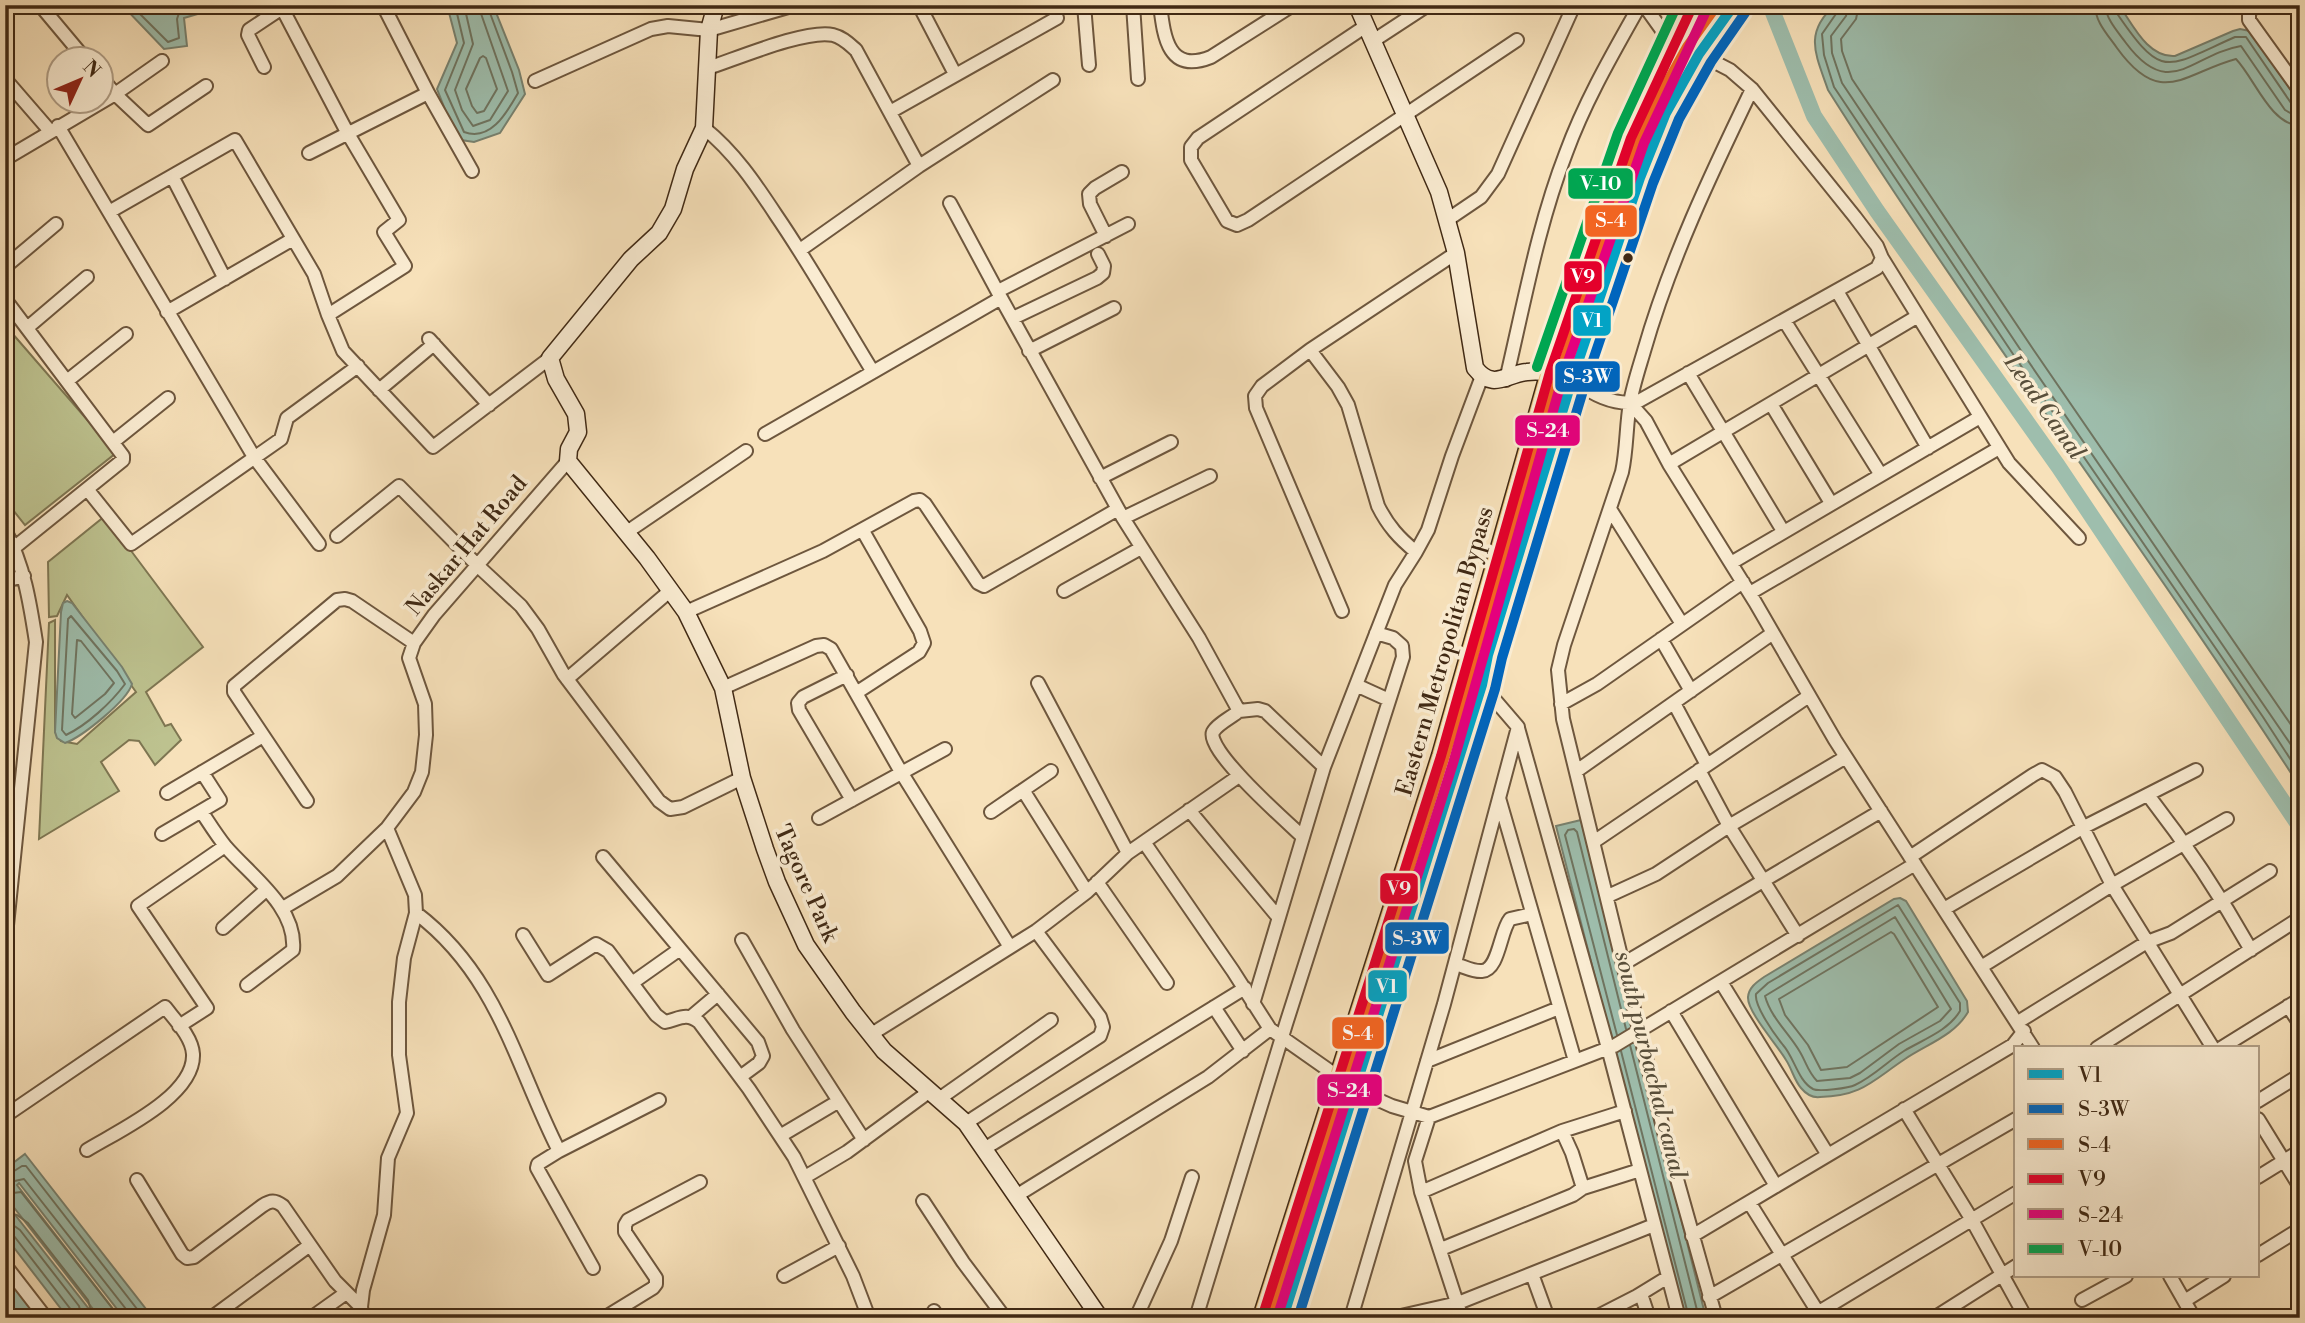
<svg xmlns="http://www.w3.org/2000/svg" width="2305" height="1323" viewBox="0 0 2305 1323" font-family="'Libre Bodoni',serif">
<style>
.green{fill:#bdc28f;stroke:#7e7652;stroke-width:2}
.water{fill:#9ebead;stroke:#788270;stroke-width:2}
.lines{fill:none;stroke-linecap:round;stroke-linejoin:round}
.shore{stroke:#6f7460;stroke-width:2}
.canal{stroke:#9ebead;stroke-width:16}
.street-casing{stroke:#6e573e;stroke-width:16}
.secondary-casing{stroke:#402914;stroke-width:19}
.primary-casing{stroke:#402914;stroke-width:21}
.street{stroke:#faecd2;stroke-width:12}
.secondary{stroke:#faecd2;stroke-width:16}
.primary{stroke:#ecc07d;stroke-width:18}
.bus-1-casing{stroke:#faecd2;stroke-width:16}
.bus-2-casing{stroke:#faecd2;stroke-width:16}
.bus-3-casing{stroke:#faecd2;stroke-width:16}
.bus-4-casing{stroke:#faecd2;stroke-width:16}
.bus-5-casing{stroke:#faecd2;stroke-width:16}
.bus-6-casing{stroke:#faecd2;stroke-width:16}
.bus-1{stroke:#03a3c5;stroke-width:10}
.bus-2{stroke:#0065bd;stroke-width:10}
.bus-3{stroke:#f26522;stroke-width:10}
.bus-4{stroke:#e4002b;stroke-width:10}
.bus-5{stroke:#e5007d;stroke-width:10}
.bus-6{stroke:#00a651;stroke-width:10}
.bus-dot{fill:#402914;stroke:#faecd2;stroke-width:2.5}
.labels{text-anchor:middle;stroke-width:7;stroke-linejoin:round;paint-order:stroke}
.street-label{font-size:23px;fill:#402914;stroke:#faecd2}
.water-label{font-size:24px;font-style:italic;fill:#584e3a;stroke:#faecd2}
.line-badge{stroke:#faecd2;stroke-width:2.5}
.badge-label{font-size:19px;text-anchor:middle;font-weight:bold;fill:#fff}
</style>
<rect width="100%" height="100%" fill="#f7e1ba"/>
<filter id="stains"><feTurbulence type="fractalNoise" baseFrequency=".00286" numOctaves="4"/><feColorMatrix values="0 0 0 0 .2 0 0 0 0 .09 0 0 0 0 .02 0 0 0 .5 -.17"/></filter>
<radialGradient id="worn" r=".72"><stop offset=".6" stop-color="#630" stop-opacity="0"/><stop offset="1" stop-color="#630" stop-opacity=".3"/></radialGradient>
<!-- green -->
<path class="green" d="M 5,325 L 116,453 L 25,525 L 5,500 Z
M 105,516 L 203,647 L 146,692 L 165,726 L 171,724 L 181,740 L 155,765 L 139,741 L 129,740 L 101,762 L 119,791 L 39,839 L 49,623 L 55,620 L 55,732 L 61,741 L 77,744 L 136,692 L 67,595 L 57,616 L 49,617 L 48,562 Z"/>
<!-- water -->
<path class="water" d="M 122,5 L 228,5 L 184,18 L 187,46 L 164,49 Z
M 447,5 L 493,5 L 519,70 L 525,94 L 500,133 L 474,142 L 461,140 L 448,117 L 437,89 L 457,43 Z
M 1835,5 L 2119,5 C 2133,25 2148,58 2175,56 L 2233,31 L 2240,29 L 2250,31 L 2300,103 L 2300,787 C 2148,551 1978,327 1828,90 C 1816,55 1803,33 1835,5 Z
M 67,601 L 72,603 L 122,667 L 132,684 C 127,701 82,737 65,743 L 57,738 L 55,732 L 61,612 L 63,603 Z
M 1581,820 L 1706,1318 L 1683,1318 L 1556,826 Z
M 1900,898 L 1906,901 L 1967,1001 L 1968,1012 C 1954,1036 1927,1044 1905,1059 C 1872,1081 1862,1096 1820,1097 C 1812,1098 1806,1094 1801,1088 C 1794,1080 1792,1069 1786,1060 C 1779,1047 1747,1012 1748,997 C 1749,987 1757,982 1764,977 L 1894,899 Z
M 25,1154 L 153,1318 L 124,1318 L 19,1183 L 17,1185 L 120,1318 L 100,1318 L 5,1196 L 5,1169 Z
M 5,1202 L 96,1318 L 68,1318 L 5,1236 Z
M 5,1273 L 39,1318 L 11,1318 L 5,1310 Z"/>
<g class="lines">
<!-- shore -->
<path class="shore" d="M 131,5 L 168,42 L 179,38 L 177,19 L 179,13 L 203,5
M 455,5 L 464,43 L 445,90 L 464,132 C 491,142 507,112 518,93 L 512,72 L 487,5
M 464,5 L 473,44 L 455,90 L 462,110 L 473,126 L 490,120 L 508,91 L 478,5
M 1839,5 L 1838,11 L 1822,34 L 1824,55 L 1834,87 L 2017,360 L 2263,717 L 2300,774
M 1848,5 L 1846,16 L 1831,36 L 1832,53 L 1842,83 L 2024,355 L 2300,758
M 1859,5 L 1856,19 L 1841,39 L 1842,51 L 1852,79 L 2033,349 L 2300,738
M 2095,5 C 2095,22 2108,35 2117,48 C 2161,109 2184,73 2236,59 C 2255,79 2270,124 2300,126
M 2105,5 C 2106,19 2118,32 2126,43 C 2170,102 2192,54 2241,46 L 2285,110 L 2292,114 L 2300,115
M 2114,5 L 2116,12 C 2163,81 2165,68 2235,37 L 2246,37 L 2291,103 L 2300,106
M 483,56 L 486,58 L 497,89 L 484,111 L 477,113 L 472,106 L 466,89 L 480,58 Z
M 71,616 L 117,671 L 125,684 C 111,703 87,725 66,735 L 62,730 L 68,619 Z
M 77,640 L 81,641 L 114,683 L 105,694 L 75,718 L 72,714 Z
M 1898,905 L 1960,1003 L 1960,1011 C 1948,1031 1924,1039 1904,1051 C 1888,1061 1873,1077 1855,1085 C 1849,1088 1819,1092 1813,1089 C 1798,1081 1794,1057 1783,1045 C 1775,1035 1754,1006 1756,994 L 1768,983 Z
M 1895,917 L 1951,1009 L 1940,1021 L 1899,1044 L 1860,1073 L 1850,1078 L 1817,1081 C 1808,1072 1806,1062 1800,1052 C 1789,1033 1771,1018 1765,996 Z
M 1891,932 L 1894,934 L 1938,1007 L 1847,1067 L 1821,1070 L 1808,1045 L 1785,1015 L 1779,999 Z
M 1617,1035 L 1565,835 L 1568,830 L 1574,829 L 1577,832 L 1626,1029
M 1630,1045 L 1699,1318
M 1621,1051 L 1689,1318
M 5,1174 L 11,1173 L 22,1166 L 26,1166 L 144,1318
M 5,1183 L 24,1179 L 133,1318
M 5,1194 L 21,1192 L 120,1318
M 5,1213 L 17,1215 L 28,1223 L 88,1300 L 93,1318
M 5,1224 L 13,1225 L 20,1230 L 79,1306 L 82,1318
M 5,1233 L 14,1236 L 72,1311 L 73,1318"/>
<!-- canal -->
<path class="canal" d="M 1770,5 L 1814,116 L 1877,211 L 2058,466 L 2300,827"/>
<defs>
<path id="street" d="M 40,5 L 86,60
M 287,5 L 282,8 L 347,132 L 399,220 L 384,232 L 405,266 L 328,315
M 919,5 L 955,74
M 1084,5 L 1089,65
M 1133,5 L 1138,79
M 1160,5 C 1164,37 1168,74 1211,57 L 1293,5
M 1644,5 L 1674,47
M 2257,5 L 2249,12 L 2249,20 L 2300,91
M 2296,5 L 2300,9
M 1366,26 L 1198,138 L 1191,147 L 1191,160 L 1227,221 L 1237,225 L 1248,220 L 1517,40
M 1373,41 L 1428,5
M 264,67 L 248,35 L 249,30 L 282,8
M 708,68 C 736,59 806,29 833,35 C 842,37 849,44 856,50 L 919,166
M 102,78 L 115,94 L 148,125 L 206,86
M 5,79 L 50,131
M 535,81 L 651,29 L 668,26 L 709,30 L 795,5
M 428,93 L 472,171
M 890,112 L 1057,18
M 58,126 L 109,212 L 235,140 L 314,274 L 328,315 L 343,351 L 433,447 L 550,358
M 704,128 C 734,152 755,183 776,215 C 811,266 841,320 873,372 L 1001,298 L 1123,518 L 1199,638 L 1239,711 L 1258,709 L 1265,711 L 1324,767
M 309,153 L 428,93 L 383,5
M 5,159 L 115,94 L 162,61
M 172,176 L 225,279
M 950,203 L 1001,298
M 109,212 L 254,457 L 319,544
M 1447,220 L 1481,197 L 1498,174 L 1574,5
M 1106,236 L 1090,204 L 1089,194 L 1095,188 L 1122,172
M 800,250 L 919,166 L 1053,80
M 1882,258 L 2009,463 L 2079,538
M 5,267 L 56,224
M 998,291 L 1128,224
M 1837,291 L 1928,448
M 5,299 L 123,456 L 123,460 L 15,547
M 167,312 L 293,239
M 1013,318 L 1097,278 L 1103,273 L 1104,266 L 1098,254
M 1784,320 L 1881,475
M 27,328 L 87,277
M 429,339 L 489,405
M 1310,350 L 1338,387 L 1348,405 L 1378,506 C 1388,526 1399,538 1416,552
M 1029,351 L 1114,308
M 1688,373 L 1783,531
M 1506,380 C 1524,304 1538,225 1566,153 C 1585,101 1613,53 1640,5
M 1572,380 C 1591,393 1613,406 1637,402 L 1877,268 L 1882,258 L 1877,246 L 1855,217 L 1752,89 L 1730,70 L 1699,54
M 67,381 L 126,334
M 379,390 L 434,344
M 1630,403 L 1646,421 L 1669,464 L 1755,602 L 1835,740 L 2033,1048
M 1771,404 L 1831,503
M 765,434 L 873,372
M 113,442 L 168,398
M 1669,464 L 1918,316
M 1100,478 L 1171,442
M 87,489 L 131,544 L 281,439 L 287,418 L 358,366
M 1610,509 L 1682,624
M 1123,518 L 1210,476
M 5,530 C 24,565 30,603 36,642 L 5,945
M 627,532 L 746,451
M 337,536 L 399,486 L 478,566 L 521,606 L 538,629 L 564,675 L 659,801 L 670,809 L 683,807 L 742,778
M 1731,563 L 1980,417
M 5,581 L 24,576
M 1064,591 L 1141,548
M 1750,593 L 1999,448
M 1342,611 L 1256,408 L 1255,396 L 1262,386 L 1310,350 L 1456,253
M 686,612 L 823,551 L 914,501 L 920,500 L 925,504 L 978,583 L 984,586 L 1118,509
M 1661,639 L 1691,691
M 847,675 L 803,697 L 798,703 L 799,710 L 852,800
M 567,679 L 671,590
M 1038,683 L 1128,853
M 1356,685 L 1389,700
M 723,688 L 816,646 L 824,645 L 831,649 L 901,772 L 1010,947
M 856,693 L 919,652 L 924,643 L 920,631 L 863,531
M 1674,703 L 1707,765
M 1561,704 L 1597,684 L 1743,582
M 1239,711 C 1232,717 1217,724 1213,732 C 1205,750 1288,823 1303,837
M 1518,728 L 1608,1048 L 1679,1318
M 1578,770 L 1773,633
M 1699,770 L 1729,826 L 1798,936
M 1023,790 L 1087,892
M 167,793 L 263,736
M 2148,795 C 2186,844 2220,895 2251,950
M 1499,798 L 1575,1061
M 307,801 L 234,692 L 234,686 L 337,600 L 345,599 L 352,601 L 414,643
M 1189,810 L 1278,917
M 201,811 C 209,823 217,836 226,847 C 251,876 297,907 293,950 L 247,985
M 991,812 L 1051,771
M 819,818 L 945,749
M 162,834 L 220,800 L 202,772
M 1595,841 L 1809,696
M 1144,842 L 1233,971 L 1270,1029 L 1337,1076
M 603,857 L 758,1042 L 763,1056 L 759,1063 L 740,1077
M 1910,857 L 2033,775 L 2042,770 L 2055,777 L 2065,792 L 2112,885 L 2213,1048
M 1097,882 L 1167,983
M 1608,896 L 1656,874 L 1729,826 L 1846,757
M 283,908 L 337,876 L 387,828 L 414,792 L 422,772 L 426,735 L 425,704 L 409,658 L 414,643 L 434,615 L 568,461
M 1944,909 L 2082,828 L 2196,770
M 416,913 C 498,975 515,1064 559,1151 L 659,1100
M 223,928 L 266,890
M 523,935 L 548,975 L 596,944 L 608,951 L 656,1015 L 665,1022 C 679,1019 686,1012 699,1022 L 749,1089 L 794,1157 L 853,1276 L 869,1318
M 742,940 L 793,1030 L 864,1140
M 1455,964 C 1463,966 1474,972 1482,971 C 1499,970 1500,931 1510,919 L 1532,914
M 1623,964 L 1881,811
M 1981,967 L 2112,885 L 2227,819
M 1721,982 L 1828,1155
M 632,983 L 680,949
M 1253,1004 L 1324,767 L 1395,585 L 1416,552 L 1428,530 L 1452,456 L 1482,376
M 2288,1006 L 2300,1024
M 1214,1007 L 1243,1051
M 1671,1011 L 1776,1186
M 692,1016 L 718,994
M 2018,1022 L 2147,942 L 2171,933 L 2270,871
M 179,1026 L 207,1008 L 138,906 L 225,846
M 870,1035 L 1036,931 L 1087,892 L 1128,853 L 1239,776
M 2097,1048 L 2300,918
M 2221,1048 L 2300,999
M 1427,1061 L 1559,1008
M 1356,1090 L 1392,1106 L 1429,1117 L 1614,1046 L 1915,864
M 939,1099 L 1051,1020
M 2258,1101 L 2300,1075
M 1904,1109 L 1972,1220 L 2026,1318
M 5,1116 L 165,1007 C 175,1020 192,1037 193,1054 C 195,1096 118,1131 87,1150
M 1429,1117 L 1415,1161 L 1421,1192 L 1462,1318
M 2258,1119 L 2300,1187
M 966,1123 L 1100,1036 L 1103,1027 L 1100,1017 L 1036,931
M 1562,1131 L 1625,1111
M 780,1136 L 839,1101
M 984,1149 L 1245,988
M 559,1151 L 538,1164 L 537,1168 L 593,1268
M 805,1177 L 847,1152 L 930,1091
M 2258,1177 L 2300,1151
M 137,1180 L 182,1254 L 187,1258 L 194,1257 L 262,1206 C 271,1200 275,1200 283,1206 L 335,1281 L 361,1307
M 1583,1188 L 1640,1170
M 1421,1192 L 1562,1131 L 1572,1153 L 1583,1188 L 1573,1195 L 1441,1249
M 1016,1196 L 1208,1077 L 1270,1029
M 923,1201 L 963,1262 L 1005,1318
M 1749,1202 L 1821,1317
M 1692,1236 L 2013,1045 L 2024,1031
M 2258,1255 L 2300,1229
M 5,1265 L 46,1318
M 1532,1274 L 1548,1318
M 784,1276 L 839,1246
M 2170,1276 L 2194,1318
M 1641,1294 L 1649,1318
M 1709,1297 L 2016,1119
M 2082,1300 L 2126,1276
M 2186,1300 L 2224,1276
M 934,1311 L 937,1318
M 211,1318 L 310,1245
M 311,1318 L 346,1293
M 363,1318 L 361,1307 L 363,1290 L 384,1215 L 388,1158 L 407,1113 L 399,1055 L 399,1002 L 404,958 L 416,913 L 415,895 L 387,828
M 604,1318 L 653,1288 L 656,1284 L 656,1278 L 625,1232 L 625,1225 L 628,1220 L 700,1182
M 1136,1318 L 1171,1241 L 1192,1177
M 1196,1318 L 1286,1024 L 1403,657 L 1402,646 L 1393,638 L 1376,633
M 1351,1318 L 1444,1004 L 1518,727 L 1482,685
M 1392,1318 L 1458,1303 L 1654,1225
M 1594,1318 L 1637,1296 L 1668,1277
M 1716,1318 L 1666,1140 L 1563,719 L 1558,670 L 1564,645 L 1622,472 C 1627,449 1626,426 1630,403 C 1633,386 1639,368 1644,351 C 1670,260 1711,174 1752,89
M 1809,1318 L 2016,1193
M 1934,1318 L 2016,1266"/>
<path id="secondary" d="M 716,5 L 709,30 L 704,128 L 685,169 L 673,209 L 659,233 L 631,259 L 550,358 L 556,379 L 576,414 L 578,432 L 569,449 L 568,461 L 647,558 L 686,612 L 723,688 L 742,778 L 765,849 L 777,882 L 806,945 L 853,1012 L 884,1051 L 966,1123 L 1100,1318
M 1357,5 L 1439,192 L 1456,253 L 1475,368 C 1493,391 1506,374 1527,372 C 1544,370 1556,374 1572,380"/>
<path id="primary" d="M 1262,1318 L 1441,756 L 1550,372 L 1631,138 L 1693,5
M 1283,1318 L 1482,685 L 1488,655 L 1572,380 L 1640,178 L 1666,113 L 1699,54 L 1734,5"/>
</defs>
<!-- street casing -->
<use href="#street" class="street-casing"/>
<!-- secondary casing -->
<use href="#secondary" class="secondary-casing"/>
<!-- primary casing -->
<use href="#primary" class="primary-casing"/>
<!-- street -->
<use href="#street" class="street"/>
<!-- secondary -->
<use href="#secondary" class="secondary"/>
<!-- primary -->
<use href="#primary" class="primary"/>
<defs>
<path id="bus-1" d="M 1283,1318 L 1482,685 L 1488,655 L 1572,380 L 1640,178 L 1666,113 L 1699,54 L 1734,5"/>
<path id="bus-2" d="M 1298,1318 L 1495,689 L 1502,658 L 1585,384 L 1653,183 L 1679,119 L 1711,62 L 1745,13"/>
<path id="bus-3" d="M 1270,1314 L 1468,682 L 1475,651 L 1559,376 L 1627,173 L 1654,106 L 1687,47 L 1717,5"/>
<path id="bus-4" d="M 1262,1318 L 1441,756 L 1550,372 L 1631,138 L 1693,5"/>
<path id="bus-5" d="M 1277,1318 L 1454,760 L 1563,376 L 1644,143 L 1706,11"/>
<path id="bus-6" d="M 1537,367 L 1618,133 L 1677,5"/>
</defs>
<!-- bus-1 casing -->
<use href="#bus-1" class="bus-1-casing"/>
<!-- bus-2 casing -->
<use href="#bus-2" class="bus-2-casing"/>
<!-- bus-3 casing -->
<use href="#bus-3" class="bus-3-casing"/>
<!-- bus-4 casing -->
<use href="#bus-4" class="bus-4-casing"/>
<!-- bus-5 casing -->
<use href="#bus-5" class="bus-5-casing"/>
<!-- bus-6 casing -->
<use href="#bus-6" class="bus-6-casing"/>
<!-- bus-1 -->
<use href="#bus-1" class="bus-1"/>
<!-- bus-2 -->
<use href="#bus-2" class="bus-2"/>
<!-- bus-3 -->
<use href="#bus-3" class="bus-3"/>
<!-- bus-4 -->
<use href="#bus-4" class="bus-4"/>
<!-- bus-5 -->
<use href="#bus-5" class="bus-5"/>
<!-- bus-6 -->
<use href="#bus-6" class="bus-6"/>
</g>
<!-- markers -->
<circle class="bus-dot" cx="1628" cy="258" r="6"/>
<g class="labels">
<!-- street labels -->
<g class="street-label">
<text transform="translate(466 545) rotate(-50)" y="8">Naskar Hat Road</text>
<text transform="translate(1444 651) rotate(-74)" y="8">Eastern Metropolitan Bypass</text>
<text transform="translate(807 883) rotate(66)" y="8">Tagore Park</text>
</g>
<!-- water labels -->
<g class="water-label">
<text transform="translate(2045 407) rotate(55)" y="8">Lead Canal</text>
<text transform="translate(1651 1065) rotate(76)" y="8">south purbachal canal</text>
</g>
</g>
<g class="line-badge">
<rect x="1567" y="167" width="67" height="33" rx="7" fill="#00a651"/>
<rect x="1584" y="204" width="54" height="34" rx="7" fill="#f26522"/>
<rect x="1563" y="260" width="40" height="33" rx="7" fill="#e4002b"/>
<rect x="1572" y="304" width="40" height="33" rx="7" fill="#03a3c5"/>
<rect x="1554" y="360" width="67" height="33" rx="7" fill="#0065bd"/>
<rect x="1514" y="414" width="67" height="33" rx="7" fill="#e5007d"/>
<rect x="1379" y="872" width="40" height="33" rx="7" fill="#e4002b"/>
<rect x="1384" y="921" width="66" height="34" rx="7" fill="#0065bd"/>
<rect x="1367" y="969" width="41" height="34" rx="7" fill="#03a3c5"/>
<rect x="1331" y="1016" width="54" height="34" rx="7" fill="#f26522"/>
<rect x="1316" y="1073" width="67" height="34" rx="7" fill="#e5007d"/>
</g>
<g class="badge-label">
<text x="1601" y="190">V-10</text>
<text x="1611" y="227">S-4</text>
<text x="1583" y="283">V9</text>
<text x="1592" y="327">V1</text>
<text x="1588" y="383">S-3W</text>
<text x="1548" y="437">S-24</text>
<text x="1399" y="895">V9</text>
<text x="1417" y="945">S-3W</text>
<text x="1387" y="993">V1</text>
<text x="1358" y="1040">S-4</text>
<text x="1349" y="1097">S-24</text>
</g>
<!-- margin -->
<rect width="2305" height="1323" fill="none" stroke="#f7e1ba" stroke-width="28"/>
<rect x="7" y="7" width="2291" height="1309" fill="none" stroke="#402914" stroke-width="3.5"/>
<rect x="14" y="14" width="2277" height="1295" fill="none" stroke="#402914" stroke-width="2"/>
<!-- legend -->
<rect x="2014" y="1046" width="245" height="231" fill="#faecd2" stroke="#b09e86" stroke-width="2"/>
<rect x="2028" y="1069" width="35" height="10" fill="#03a3c5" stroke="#b09e86" stroke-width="2"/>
<text x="2078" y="1082" font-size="21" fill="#402914">V1</text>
<rect x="2028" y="1104" width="35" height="10" fill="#0065bd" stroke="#b09e86" stroke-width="2"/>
<text x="2078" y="1116" font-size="21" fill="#402914">S-3W</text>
<rect x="2028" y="1139" width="35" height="10" fill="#f26522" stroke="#b09e86" stroke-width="2"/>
<text x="2078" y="1152" font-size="21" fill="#402914">S-4</text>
<rect x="2028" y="1174" width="35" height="10" fill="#e4002b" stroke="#b09e86" stroke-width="2"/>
<text x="2078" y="1186" font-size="21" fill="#402914">V9</text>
<rect x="2028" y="1209" width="35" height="10" fill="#e5007d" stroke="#b09e86" stroke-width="2"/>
<text x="2078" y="1222" font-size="21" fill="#402914">S-24</text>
<rect x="2028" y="1244" width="35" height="10" fill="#00a651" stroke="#b09e86" stroke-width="2"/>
<text x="2078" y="1256" font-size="21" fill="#402914">V-10</text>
<!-- north arrow -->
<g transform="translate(80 80) rotate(46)"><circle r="33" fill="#faecd2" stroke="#b09e86" stroke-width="2"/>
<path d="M0-5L12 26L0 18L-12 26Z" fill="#8f2418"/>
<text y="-10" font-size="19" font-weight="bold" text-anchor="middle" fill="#402914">N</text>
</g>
<rect width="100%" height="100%" filter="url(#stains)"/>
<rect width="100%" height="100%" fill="url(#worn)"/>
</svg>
